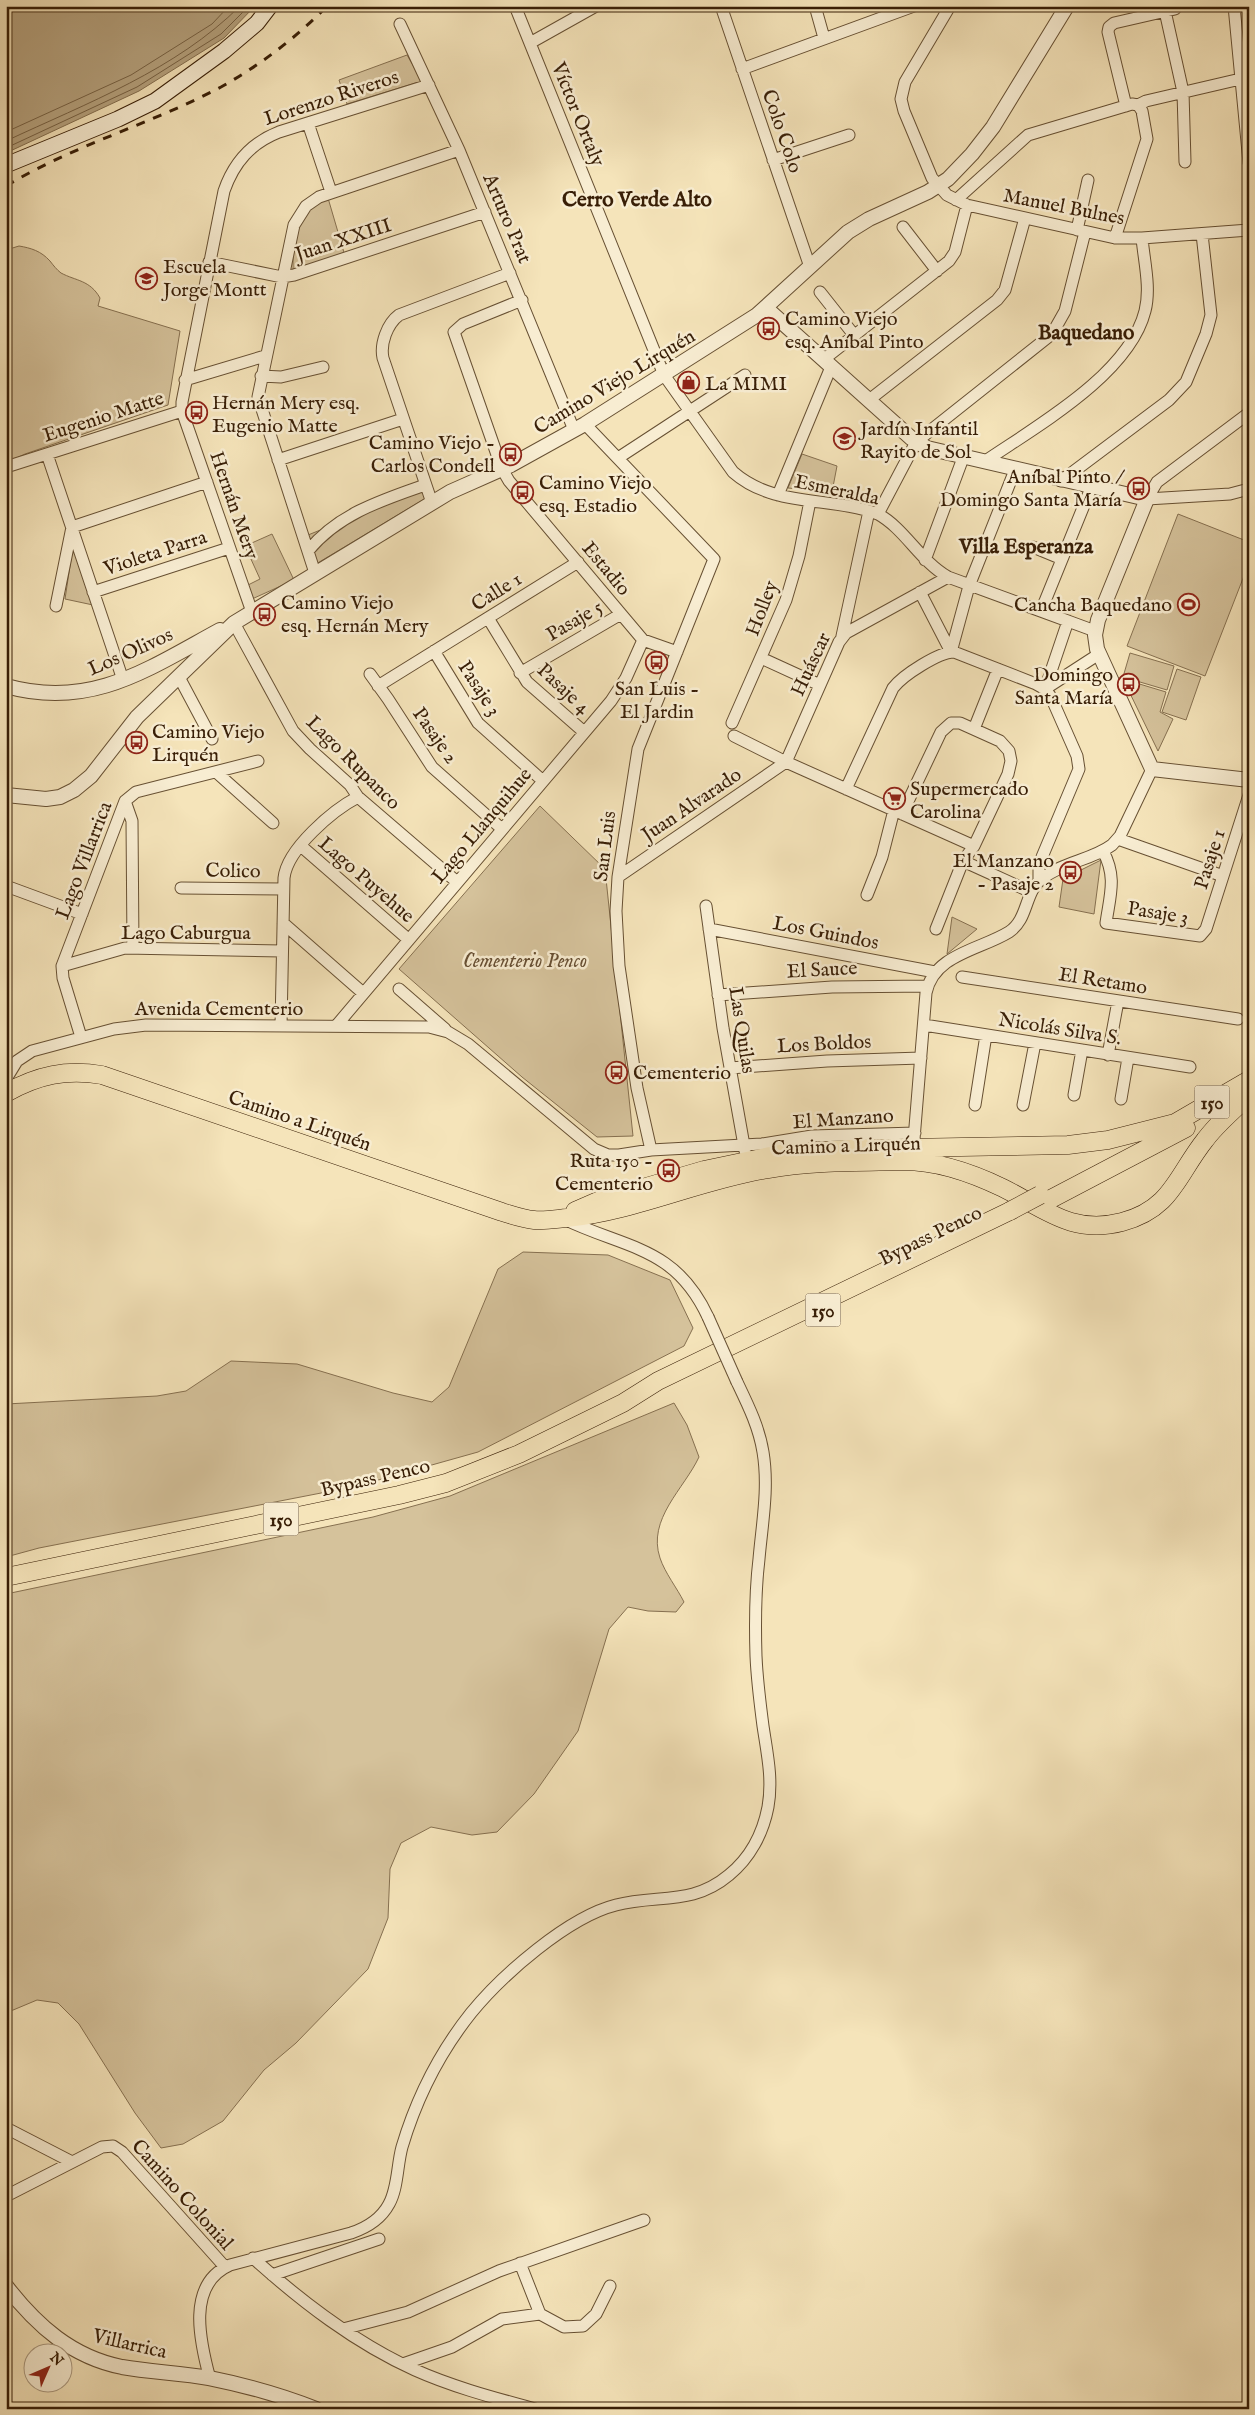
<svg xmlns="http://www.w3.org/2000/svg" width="1255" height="2415" viewBox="0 0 1255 2415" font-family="'IM FELL English',serif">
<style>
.green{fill:#d5c29b;stroke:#867050}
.water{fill:#b5a17d;stroke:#836d4d}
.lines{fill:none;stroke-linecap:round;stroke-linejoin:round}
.shore{stroke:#766042;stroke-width:1}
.minor-casing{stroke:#675033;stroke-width:13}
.tertiary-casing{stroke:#675033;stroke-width:16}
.secondary-casing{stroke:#381e06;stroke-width:17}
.primary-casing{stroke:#381e06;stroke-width:19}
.minor{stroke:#f8edd2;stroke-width:11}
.tertiary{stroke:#f8edd2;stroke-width:14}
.secondary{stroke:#f8edd2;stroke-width:15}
.primary{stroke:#f5e4ba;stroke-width:18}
.rail{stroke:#381e06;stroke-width:3;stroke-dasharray:9 9;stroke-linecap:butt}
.minor-bridge-casing{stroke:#675033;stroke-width:13;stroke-linecap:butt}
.primary-bridge-casing{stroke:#381e06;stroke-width:19;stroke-linecap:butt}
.minor-bridge{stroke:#f8edd2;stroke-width:11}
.primary-bridge{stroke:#f5e4ba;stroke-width:18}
.labels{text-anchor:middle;stroke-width:5;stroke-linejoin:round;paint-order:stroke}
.shield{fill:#f8edd2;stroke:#725c43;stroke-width:1}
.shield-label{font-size:19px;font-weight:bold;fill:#381e06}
.street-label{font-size:20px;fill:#381e06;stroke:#f8edd2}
.poi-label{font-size:20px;fill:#381e06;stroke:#f8edd2;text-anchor:start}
.park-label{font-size:20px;font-style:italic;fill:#674f33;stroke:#f8edd2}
.neighbourhood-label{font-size:21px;font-weight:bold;fill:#381e06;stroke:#f8edd2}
</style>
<rect width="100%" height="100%" fill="#f5e4ba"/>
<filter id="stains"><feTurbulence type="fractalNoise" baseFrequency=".004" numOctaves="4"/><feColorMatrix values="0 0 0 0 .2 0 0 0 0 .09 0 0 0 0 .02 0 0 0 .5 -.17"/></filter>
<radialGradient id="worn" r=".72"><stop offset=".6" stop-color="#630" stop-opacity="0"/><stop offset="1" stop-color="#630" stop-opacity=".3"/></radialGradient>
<!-- green -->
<path class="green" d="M 407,55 L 422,81 L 347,104 L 339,80 Z
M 328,198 L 345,256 L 293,272 L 293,234 L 304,212 Z
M 19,246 C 31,248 41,251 50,261 C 53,265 57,270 61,273 C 76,281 90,280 100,298 L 98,306 L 180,331 L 168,405 L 25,454 L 6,463 L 6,250 Z
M 802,454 L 837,466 L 832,492 L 788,488 Z
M 422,489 L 426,498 L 316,564 L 308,535 Z
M 1178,514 L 1249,542 L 1249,563 L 1205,676 L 1127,646 Z
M 272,534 L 294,580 L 252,599 L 246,586 L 260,579 L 245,546 Z
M 73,546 L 93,605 L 65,599 Z
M 1130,653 L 1174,666 L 1167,690 L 1123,677 Z
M 1177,669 L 1201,677 L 1186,720 L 1162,712 Z
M 1123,679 L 1166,692 L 1160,712 L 1173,719 L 1158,751 Z
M 540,806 L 605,869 L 633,1136 L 597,1137 L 522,1077 L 399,969 Z
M 1101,860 L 1094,914 L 1059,907 L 1063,879 Z
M 952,917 L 977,929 L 947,954 Z
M 523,1252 L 608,1255 L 670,1280 L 693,1328 L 684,1346 L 478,1452 L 357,1486 L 39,1548 L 6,1557 L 6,1404 L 157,1396 L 186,1391 L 231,1361 L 297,1364 L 393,1393 L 432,1402 L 449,1387 L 498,1269 Z
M 674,1403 L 687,1425 L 699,1457 C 684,1489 647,1519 660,1558 C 665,1573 677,1588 684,1602 L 676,1612 L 648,1611 L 628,1607 L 609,1629 L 578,1731 L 534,1794 L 497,1832 L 472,1835 L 431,1827 L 401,1843 L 390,1869 L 388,1918 L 368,1969 L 296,2043 L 264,2070 L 223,2121 L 183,2144 L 161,2148 L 135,2113 L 79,2024 L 58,2003 L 37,2000 L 6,2013 L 6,1594 L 373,1517 L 450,1496 Z"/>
<!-- water -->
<path class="water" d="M 6,6 L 255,6 L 224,38 L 139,91 L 6,153 Z"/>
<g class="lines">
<!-- shore -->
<path class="shore" d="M 6,132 L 131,75 L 212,24 L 229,6
M 6,141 C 87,103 176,70 240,6
M 6,148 L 137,87 L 221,34 L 249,6"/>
<defs>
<path id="minor" d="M 515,6 L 664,375 L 733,472 C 774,508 829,496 878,514 C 905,529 920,561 948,577 L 1095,631
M 721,6 L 810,267
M 815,6 L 824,38
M 950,6 L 905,82 L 901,99 L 904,111 L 932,178 L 947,195 L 967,205 L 1115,238 L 1142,238 L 1249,230
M 1234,6 L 1249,163
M 1165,11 L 1183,92 L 1185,162
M 400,24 L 459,150 L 574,430
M 530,43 L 596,6
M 742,69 L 914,6
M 1138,105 L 1146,101 L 1249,77
M 1126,106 L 1108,32 L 1109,27 L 1114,23 L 1175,9
M 308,123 L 331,192
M 773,160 L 849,135
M 956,200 L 1028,135 L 1132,104 L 1138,105
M 903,227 L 937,271
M 1077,230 L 1088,180
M 1115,238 L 1147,139 L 1142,111 L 1138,105
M 209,262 L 282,277 L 294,275 L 485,212
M 820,292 L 854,335
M 522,300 L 463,324 L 454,332 L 502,469 L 509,481 L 643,640 L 677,652
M 823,360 L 949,261 L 955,252 L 967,205
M 261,376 L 281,377 L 323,367
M 185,380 L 265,356
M 869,400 L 997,300 L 1005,290 L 1025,218
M 1249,413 L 1157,482 L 1147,499 L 1230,494 L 1249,489
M 585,424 L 714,559 L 638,749 L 618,877 L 616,911 L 619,966 L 637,1088 L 651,1150
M 47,454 L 123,680
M 618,458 L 745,375
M 278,460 L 403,419
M 984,462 C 1035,427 1129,375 1145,311 C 1151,288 1144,261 1142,238
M 6,467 L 182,411
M 1061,481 L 1169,400 L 1186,382 L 1206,334 L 1211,315 L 1202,234
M 778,495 L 831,367
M 432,503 L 383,358 C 380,344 387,324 399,315 L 510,273
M 878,514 L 916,442 L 1052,334 L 1065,311 L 1085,232
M 1033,547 L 1062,559
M 308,551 C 338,514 382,500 425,485
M 925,560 L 963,458
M 315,573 L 258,397 L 294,225 L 306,206 L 319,197 L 459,150
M 93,592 L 229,548
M 920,592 L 951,652
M 56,606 L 72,527 L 207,482
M 1041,611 L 1091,488
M 252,612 L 182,411 L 182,402 L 224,191 C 234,162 251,143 279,132 L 429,85
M 488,618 L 527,682 L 584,732
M 234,623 L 293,731 L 310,749 L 350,785 L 358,797 L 457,882
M 842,636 L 869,511
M 434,651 L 478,723 L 543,781
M 951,652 L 969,586 L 1015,470
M 761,658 L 820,685
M 520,673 L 621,614
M 370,674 L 388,699 L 432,767 L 502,829
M 179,677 L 212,739
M 378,686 L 578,562
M 1045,689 L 1068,621
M 1045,689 L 1099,654
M 732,723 L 786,600 L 799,556 L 810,501
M 974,729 L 998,669
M 734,736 L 786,762 L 974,846
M 786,762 L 839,642 L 846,633 L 948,577
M 216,772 L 273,823
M 846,789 L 893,688 C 903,675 939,652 954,652 L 1036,684 L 1045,689 L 1051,697 L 1077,756 L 1079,769 L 1042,857 L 1039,868 L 1039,880
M 125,801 L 132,821 L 133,948
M 902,814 L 941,732 L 951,723 L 960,723 L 1000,741 L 1009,751 L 1011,761 L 1008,774 L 974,846 L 963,861 L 936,929
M 1118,839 L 1223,876
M 301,846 L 409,940
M 1103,851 C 1117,877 1110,895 1106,923 L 1200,936 L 1206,929 L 1249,795
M 963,861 L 1031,892
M 618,877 L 786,762
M 6,886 L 82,914
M 181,888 L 283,889
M 867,895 L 882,857 L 894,810
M 706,906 L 723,1028 L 745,1151
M 283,923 L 363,993
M 709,929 L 935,972
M 62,966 L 125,948 L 282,951
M 962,977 L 1238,1019
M 399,989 L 445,1029
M 718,995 L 832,987 L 928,986
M 924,1025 L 1190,1067
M 281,1026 L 284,878 C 287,849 333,810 358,797
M 336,1026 L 611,701 L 626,678 L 643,640
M 81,1037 L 63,978 L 62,966 L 125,801 L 136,792 L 258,761
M 1108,1055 L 1118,1001
M 730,1068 L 827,1061 L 921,1058
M 6,1079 L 17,1061 L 32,1051 L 114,1029 L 146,1025 L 429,1027 L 448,1032 L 468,1044 L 594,1149 L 608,1155 L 619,1155 L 651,1150 L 762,1144 L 812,1136 L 915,1133
M 1074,1095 L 1082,1050
M 1121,1099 L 1128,1058
M 975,1105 L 986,1035
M 1023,1105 L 1035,1043
M 914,1139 L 926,993 C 934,954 980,950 1009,932 C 1029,919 1024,891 1043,878 C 1063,862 1092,860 1112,845 L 1120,836 L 1152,769
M 564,1219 C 626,1249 675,1246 708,1317
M 6,2128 L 72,2162
M 6,2196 L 102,2147 L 113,2146 L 122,2152 L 225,2267
M 253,2258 C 302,2302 355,2343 415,2370 C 453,2387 495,2398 535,2409
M 520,2263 L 540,2314
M 272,2275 L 379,2239
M 343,2329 L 408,2312 L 499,2271 L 644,2220
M 403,2364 L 452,2347 L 502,2319 L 540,2314 L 564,2327 L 583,2326 L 596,2314 L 610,2286
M 210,2379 C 200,2342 186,2284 230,2265 L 351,2233 C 366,2228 381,2219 389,2204 C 398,2188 397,2165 402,2147 C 416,2100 440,2052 471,2013 C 502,1975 568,1917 616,1905 C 658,1894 692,1906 729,1875 C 750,1858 763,1833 768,1807 C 773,1779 767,1753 763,1726 C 760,1703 757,1680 756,1656 C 755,1624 755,1592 759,1559 C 762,1524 769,1488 763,1452 C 759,1427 748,1405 737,1382"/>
<path id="tertiary" d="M 766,308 L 911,438 L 927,448 L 1147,499 L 1098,620 L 1095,635 L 1097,649 L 1152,769 L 1249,780
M 6,686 C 91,710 148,669 220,630
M 6,795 L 46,799 L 60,797 L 74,790 L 91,776 L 137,717 L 234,623 L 450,492 L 511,465 L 585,424 L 757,315 L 848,232 L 869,219 L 928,192 L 948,179 L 972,154 L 993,127 L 1067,6
M 6,2286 C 37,2326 72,2357 122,2367 C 151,2372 181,2373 209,2378 C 244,2385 283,2396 316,2409"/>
<path id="secondary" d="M 6,165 L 118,119 L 155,101 L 224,51 L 257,23 L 270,6"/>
<path id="primary" d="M 6,1093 C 38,1075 66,1069 102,1075 L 502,1212 C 512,1215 523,1219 534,1220 C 545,1221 556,1219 567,1218 C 636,1211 700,1180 768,1169 C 813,1161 859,1162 904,1161 C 939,1161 972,1173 1003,1188 C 1045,1209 1072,1235 1122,1222 C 1172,1209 1177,1175 1205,1140 C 1217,1124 1233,1110 1249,1096
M 1047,1201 L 1186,1128
M 575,1211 L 598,1201 L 704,1170 L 780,1154 L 848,1149 L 1068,1145 L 1108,1140 L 1175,1123 L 1249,1080
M 6,1577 L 399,1495 L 446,1483 L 519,1454 L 623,1403 L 658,1381 L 1010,1211"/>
</defs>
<!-- minor casing -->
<use href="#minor" class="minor-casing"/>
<!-- tertiary casing -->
<use href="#tertiary" class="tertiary-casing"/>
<!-- secondary casing -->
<use href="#secondary" class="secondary-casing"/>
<!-- primary casing -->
<use href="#primary" class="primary-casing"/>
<!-- minor -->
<use href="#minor" class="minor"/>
<!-- tertiary -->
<use href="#tertiary" class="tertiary"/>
<!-- secondary -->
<use href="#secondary" class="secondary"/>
<!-- primary -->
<use href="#primary" class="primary"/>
<!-- rail -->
<path class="rail" d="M 6,186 C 74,145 151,124 221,87 C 260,65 296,38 327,6"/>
<defs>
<path id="minor-bridge" d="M 708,1317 L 737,1382"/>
<path id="primary-bridge" d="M 1010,1211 L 1040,1195"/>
</defs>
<!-- minor-bridge casing -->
<use href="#minor-bridge" class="minor-bridge-casing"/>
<!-- primary-bridge casing -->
<use href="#primary-bridge" class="primary-bridge-casing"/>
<!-- minor-bridge -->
<use href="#minor-bridge" class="minor-bridge"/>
<!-- primary-bridge -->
<use href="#primary-bridge" class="primary-bridge"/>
</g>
<!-- icons -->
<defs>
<symbol id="school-ring" viewBox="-11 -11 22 22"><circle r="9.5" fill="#f8edd2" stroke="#8f2418" stroke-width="1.5"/><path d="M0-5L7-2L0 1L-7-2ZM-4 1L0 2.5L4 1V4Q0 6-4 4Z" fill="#8f2418"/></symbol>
<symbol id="bus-ring" viewBox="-11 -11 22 22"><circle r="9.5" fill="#f8edd2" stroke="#8f2418" stroke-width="1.5"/><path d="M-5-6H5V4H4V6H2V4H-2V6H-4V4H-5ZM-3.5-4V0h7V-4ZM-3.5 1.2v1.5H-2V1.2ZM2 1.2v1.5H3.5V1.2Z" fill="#8f2418"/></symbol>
<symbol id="shop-ring" viewBox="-11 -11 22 22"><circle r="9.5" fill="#f8edd2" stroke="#8f2418" stroke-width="1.5"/><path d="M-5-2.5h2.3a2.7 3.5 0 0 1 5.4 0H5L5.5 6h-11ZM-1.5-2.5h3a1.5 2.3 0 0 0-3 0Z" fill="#8f2418"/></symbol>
<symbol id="stadium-ring" viewBox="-11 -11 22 22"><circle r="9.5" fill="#f8edd2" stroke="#8f2418" stroke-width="1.5"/><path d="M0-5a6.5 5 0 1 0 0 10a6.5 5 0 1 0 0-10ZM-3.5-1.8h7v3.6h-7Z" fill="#8f2418"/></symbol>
<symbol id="supermarket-ring" viewBox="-11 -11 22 22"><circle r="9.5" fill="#f8edd2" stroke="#8f2418" stroke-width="1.5"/><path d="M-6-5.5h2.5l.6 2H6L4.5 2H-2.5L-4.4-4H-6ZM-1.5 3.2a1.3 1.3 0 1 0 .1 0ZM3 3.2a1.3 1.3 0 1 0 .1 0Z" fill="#8f2418"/></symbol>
</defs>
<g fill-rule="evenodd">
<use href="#school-ring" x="134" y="266" width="25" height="25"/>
<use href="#bus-ring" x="756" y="316" width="25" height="25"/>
<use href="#shop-ring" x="676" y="370" width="25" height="25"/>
<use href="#bus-ring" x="184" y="400" width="25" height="25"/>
<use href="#school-ring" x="832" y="426" width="25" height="25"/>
<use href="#bus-ring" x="498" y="442" width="25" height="25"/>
<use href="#bus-ring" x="1126" y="476" width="25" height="25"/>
<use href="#bus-ring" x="510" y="480" width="25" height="25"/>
<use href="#stadium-ring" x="1176" y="592" width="25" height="25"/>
<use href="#bus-ring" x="252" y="602" width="25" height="25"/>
<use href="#bus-ring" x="644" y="650" width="25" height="25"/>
<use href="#bus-ring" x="1116" y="672" width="25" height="25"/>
<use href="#bus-ring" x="124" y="730" width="25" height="25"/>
<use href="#supermarket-ring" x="882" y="786" width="25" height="25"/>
<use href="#bus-ring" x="1058" y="860" width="25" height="25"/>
<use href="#bus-ring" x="604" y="1060" width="25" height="25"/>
<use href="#bus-ring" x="656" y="1158" width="25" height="25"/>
</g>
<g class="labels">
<!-- shield labels -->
<g class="shield">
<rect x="1194.5" y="1085.5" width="35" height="33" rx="4"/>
<rect x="805.5" y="1293.5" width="35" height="33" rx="4"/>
<rect x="263.5" y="1502.5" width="35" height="33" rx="4"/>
</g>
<g class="shield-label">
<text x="1212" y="1109">150</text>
<text x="823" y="1317">150</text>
<text x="281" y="1526">150</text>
</g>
<!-- street labels -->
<g class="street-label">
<text transform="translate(331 97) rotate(-18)" y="7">Lorenzo Riveros</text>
<text transform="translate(579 114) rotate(68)" y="7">Víctor Ortaly</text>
<text transform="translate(783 131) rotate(71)" y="7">Colo Colo</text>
<text transform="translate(1064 206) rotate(11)" y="7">Manuel Bulnes</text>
<text transform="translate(508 218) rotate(67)" y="7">Arturo Prat</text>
<text transform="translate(343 239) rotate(-18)" y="7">Juan XXIII</text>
<text transform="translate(614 381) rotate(-31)" y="7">Camino Viejo Lirquén</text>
<text transform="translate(103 416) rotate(-18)" y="7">Eugenio Matte</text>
<text transform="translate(837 489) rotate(12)" y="7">Esmeralda</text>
<text transform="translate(235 505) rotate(71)" y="7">Hernán Mery</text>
<text transform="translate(155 552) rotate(-18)" y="7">Violeta Parra</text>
<text transform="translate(607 568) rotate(50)" y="7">Estadio</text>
<text transform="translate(496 591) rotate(-32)" y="7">Calle 1</text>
<text transform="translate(761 608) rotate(-69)" y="7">Holley</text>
<text transform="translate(574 620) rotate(-30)" y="7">Pasaje 5</text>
<text transform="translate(130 651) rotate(-24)" y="7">Los Olivos</text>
<text transform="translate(810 664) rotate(-65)" y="7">Huáscar</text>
<text transform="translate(480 688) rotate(57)" y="7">Pasaje 3</text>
<text transform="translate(564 688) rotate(43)" y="7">Pasaje 4</text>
<text transform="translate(436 735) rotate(55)" y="7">Pasaje 2</text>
<text transform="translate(354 762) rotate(45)" y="7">Lago Rupanco</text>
<text transform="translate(691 804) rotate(-34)" y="7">Juan Alvarado</text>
<text transform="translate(481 825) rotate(-50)" y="7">Lago Llanquihue</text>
<text transform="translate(604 846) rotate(-83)" y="7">San Luis</text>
<text transform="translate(1209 859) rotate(-72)" y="7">Pasaje 1</text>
<text transform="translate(83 860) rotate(-69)" y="7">Lago Villarrica</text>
<text transform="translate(233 870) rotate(1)" y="7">Colico</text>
<text transform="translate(367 879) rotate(41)" y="7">Lago Puyehue</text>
<text transform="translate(1158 912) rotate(9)" y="7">Pasaje 3</text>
<text x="186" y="939">Lago Caburgua</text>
<text transform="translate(826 932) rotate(11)" y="7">Los Guindos</text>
<text transform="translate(822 969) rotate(-3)" y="7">El Sauce</text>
<text transform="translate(1103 980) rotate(9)" y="7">El Retamo</text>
<text x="219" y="1015">Avenida Cementerio</text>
<text transform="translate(1060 1028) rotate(9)" y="7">Nicolás Silva S.</text>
<text transform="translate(743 1030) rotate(81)" y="7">Las Quilas</text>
<text transform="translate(824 1043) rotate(-3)" y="7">Los Boldos</text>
<text transform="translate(843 1118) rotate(-4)" y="7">El Manzano</text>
<text transform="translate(300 1120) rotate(19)" y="7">Camino a Lirquén</text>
<text transform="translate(846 1145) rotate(-2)" y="7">Camino a Lirquén</text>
<text transform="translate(930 1235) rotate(-26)" y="7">Bypass Penco</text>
<text transform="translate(375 1477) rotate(-13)" y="7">Bypass Penco</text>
<text transform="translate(183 2194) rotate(48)" y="7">Camino Colonial</text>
<text transform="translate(130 2343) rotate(13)" y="7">Villarrica</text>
</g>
<!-- poi labels -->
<g class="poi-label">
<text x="163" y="273">Escuela<tspan x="163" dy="23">Jorge Montt</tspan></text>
<text x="785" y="325">Camino Viejo<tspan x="785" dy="23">esq. Aníbal Pinto</tspan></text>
<text x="705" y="390">La MIMI</text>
<text x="212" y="409">Hernán Mery esq.<tspan x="212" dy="23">Eugenio Matte</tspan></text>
<text x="860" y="435">Jardín Infantil<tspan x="860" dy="23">Rayito de Sol</tspan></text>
<text x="495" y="449" text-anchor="end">Camino Viejo -<tspan x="495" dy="23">Carlos Condell</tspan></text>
<text x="1122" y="483" text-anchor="end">Aníbal Pinto /<tspan x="1122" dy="23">Domingo Santa María</tspan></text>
<text x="539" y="489">Camino Viejo<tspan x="539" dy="23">esq. Estadio</tspan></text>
<text x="281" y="609">Camino Viejo<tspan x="281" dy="23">esq. Hernán Mery</tspan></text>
<text x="1172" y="611" text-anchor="end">Cancha Baquedano</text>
<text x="1113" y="681" text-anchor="end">Domingo<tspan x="1113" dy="23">Santa María</tspan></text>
<text x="657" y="695" text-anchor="middle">San Luis -<tspan x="657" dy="23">El Jardin</tspan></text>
<text x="152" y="738">Camino Viejo<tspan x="152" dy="23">Lirquén</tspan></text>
<text x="910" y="795">Supermercado<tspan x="910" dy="23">Carolina</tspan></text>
<text x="1054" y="867" text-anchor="end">El Manzano<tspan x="1054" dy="23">- Pasaje 2</tspan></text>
<text x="633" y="1079">Cementerio</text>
<text x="653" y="1167" text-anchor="end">Ruta 150 -<tspan x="653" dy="23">Cementerio</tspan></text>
</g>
<!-- park labels -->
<g class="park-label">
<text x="525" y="967">Cementerio Penco</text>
</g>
<!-- neighbourhood labels -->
<g class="neighbourhood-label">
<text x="637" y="206">Cerro Verde Alto</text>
<text x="1086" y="339">Baquedano</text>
<text x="1026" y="553">Villa Esperanza</text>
</g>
</g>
<!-- margin -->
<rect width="1255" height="2415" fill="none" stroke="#f5e4ba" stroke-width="25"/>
<rect x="8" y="8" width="1240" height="2400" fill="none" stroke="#381e06" stroke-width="2.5"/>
<rect x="12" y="12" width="1230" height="2390" fill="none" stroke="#381e06"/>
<!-- north arrow -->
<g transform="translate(48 2368) rotate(45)"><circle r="24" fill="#f8edd2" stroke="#ab9a80"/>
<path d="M0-4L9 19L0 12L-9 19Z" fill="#8f2418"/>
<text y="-8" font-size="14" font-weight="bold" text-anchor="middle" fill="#381e06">N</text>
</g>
<rect width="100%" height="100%" filter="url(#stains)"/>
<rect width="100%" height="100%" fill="url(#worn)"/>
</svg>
